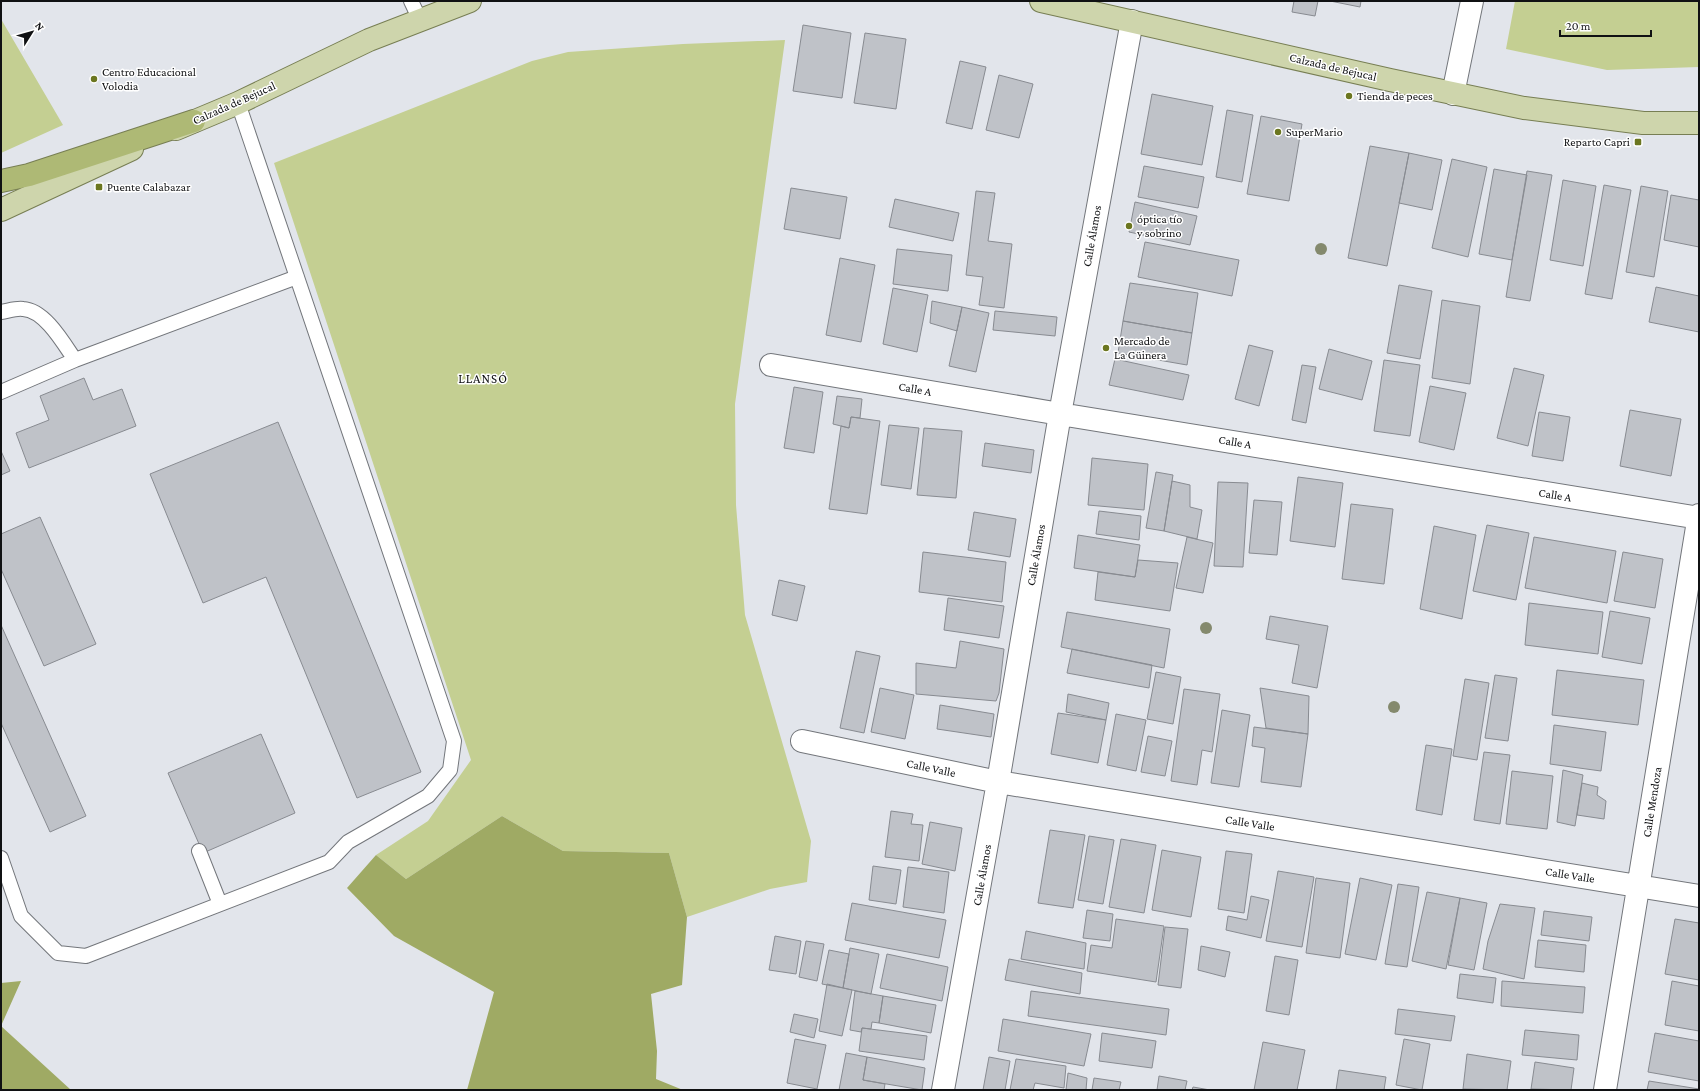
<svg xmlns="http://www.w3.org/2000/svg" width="1700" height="1091" viewBox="0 0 1700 1091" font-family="'Crimson Pro',serif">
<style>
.green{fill:#c4cf92}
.forest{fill:#9faa64}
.building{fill:#bfc2c8;stroke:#888b91}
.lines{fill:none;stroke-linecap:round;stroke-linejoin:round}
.lane-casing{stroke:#73767b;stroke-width:16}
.street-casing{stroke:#73767b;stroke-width:24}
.primary-casing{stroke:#777e53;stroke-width:24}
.highway-casing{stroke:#777e53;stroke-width:24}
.lane{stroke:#fff;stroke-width:14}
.street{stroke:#fff;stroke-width:22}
.primary{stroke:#ced5ac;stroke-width:22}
.highway{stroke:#aeb975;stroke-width:22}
.tree{fill:#84896d}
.poi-dot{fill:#6b7620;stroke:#fff;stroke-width:1.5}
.labels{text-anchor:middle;stroke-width:3;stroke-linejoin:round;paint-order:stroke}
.street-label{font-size:12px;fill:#101113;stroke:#fff}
.poi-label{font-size:12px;fill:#101113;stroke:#fff;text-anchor:start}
.neighbourhood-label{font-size:13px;letter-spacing:1px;fill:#101113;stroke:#fff}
</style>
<rect width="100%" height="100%" fill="#e2e5eb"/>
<!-- green -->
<path class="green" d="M 1515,1 L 1699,1 L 1699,67 L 1607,70 L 1506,49 Z
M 1,19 L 63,125 L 1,153 Z
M 785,40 L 735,404 L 736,505 L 745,615 L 811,841 L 807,882 L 770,889 L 687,917 L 669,853 L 563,851 L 502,816 L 406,879 L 376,855 L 428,821 L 471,760 L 274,163 L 532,61 L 568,52 L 683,44 Z"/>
<!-- forest -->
<path class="forest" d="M 502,816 L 563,851 L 669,853 L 687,917 L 682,985 L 651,994 L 657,1051 L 656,1079 L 683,1090 L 467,1090 L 494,992 L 394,936 L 347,888 L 376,855 L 406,879 Z
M 21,981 L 1,1026 L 71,1090 L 1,1090 L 1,983 Z"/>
<!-- building -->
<path class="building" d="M 1294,1 L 1318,1 L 1315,16 L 1292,12 Z
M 1330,1 L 1361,1 L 1360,7 Z
M 803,25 L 851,33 L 842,98 L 793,91 Z
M 865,33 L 906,39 L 896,109 L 854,103 Z
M 960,61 L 986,67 L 972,129 L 946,123 Z
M 999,75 L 1033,84 L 1019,138 L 986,130 Z
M 1152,94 L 1213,106 L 1202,165 L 1141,154 Z
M 1227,110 L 1253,115 L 1242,182 L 1216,177 Z
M 1261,116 L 1302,124 L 1289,201 L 1247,194 Z
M 1370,146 L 1409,153 L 1387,266 L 1348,258 Z
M 1409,153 L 1442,160 L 1432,210 L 1399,203 Z
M 1452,159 L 1487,167 L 1468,257 L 1432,248 Z
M 1144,166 L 1204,177 L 1198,208 L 1138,197 Z
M 1494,169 L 1527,175 L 1512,260 L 1479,254 Z
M 1527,171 L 1552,175 L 1530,301 L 1506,297 Z
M 1563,180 L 1596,186 L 1583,266 L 1550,260 Z
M 1604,185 L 1631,190 L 1612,299 L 1585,294 Z
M 1641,186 L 1668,191 L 1654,277 L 1626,272 Z
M 791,188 L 847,197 L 840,239 L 784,229 Z
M 976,191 L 995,193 L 988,241 L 1012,244 L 1004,308 L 979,305 L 983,277 L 966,275 Z
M 1671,195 L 1699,200 L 1699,247 L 1664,240 Z
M 895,199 L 959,213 L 953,241 L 889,227 Z
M 1135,202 L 1197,216 L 1190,245 L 1129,232 Z
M 1145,242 L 1239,260 L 1232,296 L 1138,277 Z
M 897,249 L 952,255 L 948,291 L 893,284 Z
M 840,258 L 875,265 L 861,342 L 826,335 Z
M 1130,283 L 1198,293 L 1192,333 L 1123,321 Z
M 1399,285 L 1432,291 L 1420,359 L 1387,353 Z
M 1656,287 L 1699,296 L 1699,332 L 1649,322 Z
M 893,288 L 928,295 L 917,352 L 883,344 Z
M 1442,300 L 1480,306 L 1470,384 L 1432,378 Z
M 932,301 L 962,307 L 957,331 L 930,323 Z
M 962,307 L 989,313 L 976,372 L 949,366 Z
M 995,311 L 1057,317 L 1055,336 L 993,330 Z
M 1123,321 L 1192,333 L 1187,365 L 1118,353 Z
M 1249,345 L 1273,351 L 1259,406 L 1235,399 Z
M 1329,349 L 1372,361 L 1362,400 L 1319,389 Z
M 1115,359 L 1189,375 L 1183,400 L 1109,385 Z
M 1384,360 L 1420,365 L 1410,436 L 1374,431 Z
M 1302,365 L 1316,367 L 1306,423 L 1292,420 Z
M 1514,368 L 1544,375 L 1528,446 L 1497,438 Z
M 84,378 L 93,400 L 122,389 L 136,426 L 29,468 L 16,433 L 49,420 L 40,396 Z
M 1430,386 L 1466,393 L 1454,450 L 1419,442 Z
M 794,387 L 823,392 L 814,453 L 784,448 Z
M 837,396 L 862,399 L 860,418 L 851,417 L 849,428 L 833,424 Z
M 1630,410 L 1681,419 L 1671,476 L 1620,466 Z
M 1539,412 L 1570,417 L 1563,461 L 1532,456 Z
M 851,417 L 880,421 L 867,514 L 829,509 L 841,426 L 849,428 Z
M 278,422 L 421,772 L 357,798 L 266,577 L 203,603 L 150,474 Z
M 889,425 L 919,428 L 911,489 L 881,485 Z
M 924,428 L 962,431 L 956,498 L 917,495 Z
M 985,443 L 1034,450 L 1031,473 L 982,466 Z
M 1,451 L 10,471 L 1,475 Z
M 1092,458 L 1148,464 L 1144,510 L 1088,505 Z
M 1156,472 L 1173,475 L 1164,531 L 1146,528 Z
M 1298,477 L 1343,483 L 1335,547 L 1290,541 Z
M 1172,481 L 1190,485 L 1190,507 L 1202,510 L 1197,539 L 1164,531 Z
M 1218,482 L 1248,483 L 1243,567 L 1214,566 Z
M 1254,500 L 1282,502 L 1277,555 L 1249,553 Z
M 1351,504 L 1393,509 L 1384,584 L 1342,579 Z
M 1099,511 L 1141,516 L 1139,540 L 1096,534 Z
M 974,512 L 1016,519 L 1010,557 L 968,550 Z
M 40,517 L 96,644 L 44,666 L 1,569 L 1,534 Z
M 1487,525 L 1529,533 L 1516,600 L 1473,591 Z
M 1434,526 L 1476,535 L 1462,619 L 1420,609 Z
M 1078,535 L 1140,545 L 1135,577 L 1074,568 Z
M 1187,537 L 1213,543 L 1203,593 L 1176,588 Z
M 1534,537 L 1616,551 L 1607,603 L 1525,588 Z
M 923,552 L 1006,562 L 1002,602 L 919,592 Z
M 1623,552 L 1663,559 L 1655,608 L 1614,601 Z
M 1138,560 L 1178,563 L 1170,611 L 1095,600 L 1098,572 L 1135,577 Z
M 779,580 L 805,586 L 797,621 L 772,615 Z
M 948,598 L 1004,606 L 999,638 L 944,630 Z
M 1529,603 L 1603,612 L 1598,654 L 1525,645 Z
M 1610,611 L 1650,618 L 1642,664 L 1602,657 Z
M 1067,612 L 1170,629 L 1164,668 L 1061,647 Z
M 1270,616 L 1328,626 L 1317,688 L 1292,683 L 1299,645 L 1266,639 Z
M 1,625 L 86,816 L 50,832 L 1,723 Z
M 960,641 L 1004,649 L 999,693 L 996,701 L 916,694 L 916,663 L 956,668 Z
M 1072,649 L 1152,665 L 1149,688 L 1067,673 Z
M 856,651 L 880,656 L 864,733 L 840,728 Z
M 1557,670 L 1644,680 L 1638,725 L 1552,715 Z
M 1156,672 L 1181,677 L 1173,724 L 1147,719 Z
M 1495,675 L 1517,678 L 1508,741 L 1485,738 Z
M 1465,679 L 1489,683 L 1477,760 L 1453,756 Z
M 880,688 L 914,695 L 905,739 L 871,732 Z
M 1260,688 L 1309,696 L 1308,734 L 1266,728 Z
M 1184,689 L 1220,694 L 1212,752 L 1202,750 L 1197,785 L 1171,781 Z
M 1068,694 L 1109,703 L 1106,720 L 1066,712 Z
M 940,705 L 994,714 L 991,737 L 937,729 Z
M 1222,710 L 1250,715 L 1239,787 L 1211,783 Z
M 1058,713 L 1106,720 L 1098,763 L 1051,754 Z
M 1116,714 L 1146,720 L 1136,771 L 1107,765 Z
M 1554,725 L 1606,732 L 1601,771 L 1550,764 Z
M 1254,727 L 1308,734 L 1301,787 L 1261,782 L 1265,748 L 1252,746 Z
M 261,734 L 295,813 L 203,853 L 168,773 Z
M 1148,736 L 1172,741 L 1165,776 L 1141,772 Z
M 1426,745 L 1452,749 L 1442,815 L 1416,810 Z
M 1484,752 L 1510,755 L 1500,824 L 1474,820 Z
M 1563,770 L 1583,775 L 1575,826 L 1557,822 Z
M 1512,771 L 1553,776 L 1547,829 L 1506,824 Z
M 1582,783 L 1598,787 L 1597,795 L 1606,801 L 1604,819 L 1577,815 Z
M 891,811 L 913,814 L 911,824 L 923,825 L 919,861 L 885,857 Z
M 930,822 L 962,828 L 955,871 L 922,864 Z
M 1050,830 L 1085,835 L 1073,908 L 1038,903 Z
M 1089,836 L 1114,840 L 1103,904 L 1078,900 Z
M 1121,839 L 1156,845 L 1144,913 L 1109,907 Z
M 1162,850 L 1201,857 L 1191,917 L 1152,910 Z
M 1226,851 L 1252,854 L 1244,913 L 1218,909 Z
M 873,866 L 901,870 L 896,904 L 869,900 Z
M 908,867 L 949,872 L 944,913 L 903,907 Z
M 1278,871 L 1314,877 L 1302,947 L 1266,941 Z
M 1316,878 L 1350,883 L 1340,958 L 1306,953 Z
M 1360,878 L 1392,885 L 1376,960 L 1345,954 Z
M 1398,884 L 1419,887 L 1407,967 L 1385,964 Z
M 1427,892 L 1460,898 L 1446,969 L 1412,961 Z
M 1251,896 L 1269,900 L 1261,938 L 1226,930 L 1228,916 L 1247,920 Z
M 1460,898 L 1487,903 L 1474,970 L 1448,965 Z
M 852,903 L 946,920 L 939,958 L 845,940 Z
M 1500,904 L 1535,908 L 1524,979 L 1483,969 L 1488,941 Z
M 1087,910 L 1113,914 L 1110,941 L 1083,938 Z
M 1544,911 L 1592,917 L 1589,941 L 1541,935 Z
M 1116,919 L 1164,926 L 1156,982 L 1087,971 L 1091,945 L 1112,948 Z
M 1675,919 L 1699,923 L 1699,980 L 1665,974 Z
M 1165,927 L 1188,929 L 1181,988 L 1158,985 Z
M 1026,931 L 1086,943 L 1084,969 L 1021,959 Z
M 775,936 L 801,941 L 796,974 L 769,970 Z
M 1538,940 L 1586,945 L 1584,972 L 1535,967 Z
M 806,941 L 824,944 L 817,981 L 799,977 Z
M 1201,946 L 1230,952 L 1225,977 L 1198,970 Z
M 850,948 L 879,954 L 871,994 L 843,988 Z
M 829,950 L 849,954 L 843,988 L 822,984 Z
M 887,954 L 948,967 L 942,1001 L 880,988 Z
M 1275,956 L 1298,960 L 1289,1015 L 1266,1011 Z
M 1009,959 L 1082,973 L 1080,994 L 1005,980 Z
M 1460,974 L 1496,978 L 1493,1003 L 1457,998 Z
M 1502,981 L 1585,987 L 1583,1013 L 1501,1006 Z
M 1672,981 L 1699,986 L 1699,1031 L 1665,1025 Z
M 827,984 L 852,990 L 842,1036 L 819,1031 Z
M 855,991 L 883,996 L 879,1023 L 872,1022 L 871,1029 L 862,1028 L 861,1032 L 850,1030 Z
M 1031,991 L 1169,1009 L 1166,1035 L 1028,1016 Z
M 883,996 L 936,1005 L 931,1033 L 879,1023 Z
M 1398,1009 L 1455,1016 L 1451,1041 L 1395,1034 Z
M 794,1014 L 818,1019 L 814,1038 L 790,1032 Z
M 1003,1019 L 1091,1034 L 1084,1066 L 998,1051 Z
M 862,1028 L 927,1036 L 924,1060 L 859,1051 Z
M 1525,1030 L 1579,1035 L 1577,1060 L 1522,1055 Z
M 1102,1033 L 1156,1041 L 1152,1068 L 1099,1061 Z
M 1655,1033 L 1699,1041 L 1699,1081 L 1648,1072 Z
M 795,1039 L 826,1045 L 817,1089 L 787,1083 Z
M 1404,1039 L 1430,1044 L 1422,1090 L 1396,1085 Z
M 1263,1042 L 1305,1050 L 1297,1090 L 1254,1090 Z
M 846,1053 L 867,1057 L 863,1080 L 885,1084 L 884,1090 L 839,1090 Z
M 1467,1054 L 1511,1061 L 1507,1090 L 1463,1089 Z
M 867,1057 L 925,1068 L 922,1090 L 863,1080 Z
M 989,1057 L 1010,1061 L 1005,1090 L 983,1090 Z
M 1016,1059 L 1066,1066 L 1064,1088 L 1035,1083 L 1033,1090 L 1010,1090 Z
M 1535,1062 L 1574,1068 L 1571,1090 L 1531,1089 Z
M 1339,1070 L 1386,1077 L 1384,1090 L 1336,1090 Z
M 1068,1073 L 1087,1078 L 1086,1090 L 1066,1090 Z
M 1159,1076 L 1187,1081 L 1185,1090 L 1157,1090 Z
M 1094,1078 L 1121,1082 L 1119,1090 L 1092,1090 Z
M 1649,1081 L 1699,1089 L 1699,1090 L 1647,1090 Z
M 1193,1087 L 1210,1090 L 1192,1090 Z"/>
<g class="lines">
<defs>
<path id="lane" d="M 411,1 L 420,20
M 1,312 C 8,311 16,308 23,309 C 45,310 64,344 75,360
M 1,392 L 75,360 L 297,277
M 199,851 L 220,904
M 1,858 L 21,916 L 58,953 L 86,956 L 329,862 L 348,842 L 428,796 L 450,770 L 454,741 L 238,103"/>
<path id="street" d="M 1453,94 L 1472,1
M 771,365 L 1060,414 L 1699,518
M 802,741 L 998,782 L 1699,896
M 943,1090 L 998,782 L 1060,414 L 1132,21
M 1605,1090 L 1699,515"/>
<path id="primary" d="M 1041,1 L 1390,80 L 1524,108 L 1643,123 L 1699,123
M 176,129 L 238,103 L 369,40 L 470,1
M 1,210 L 132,149"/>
<path id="highway" d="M 1,181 L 29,175 L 194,121"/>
</defs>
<!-- lane casing -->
<use href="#lane" class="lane-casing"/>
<!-- street casing -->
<use href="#street" class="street-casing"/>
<!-- primary casing -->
<use href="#primary" class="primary-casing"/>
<!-- highway casing -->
<use href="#highway" class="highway-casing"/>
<!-- lane -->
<use href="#lane" class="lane"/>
<!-- street -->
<use href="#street" class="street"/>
<!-- primary -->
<use href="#primary" class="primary"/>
<!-- highway -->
<use href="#highway" class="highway"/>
</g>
<!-- trees -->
<g class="tree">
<circle cx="1321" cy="249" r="6"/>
<circle cx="1206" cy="628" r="6"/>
<circle cx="1394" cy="707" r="6"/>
</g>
<!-- markers -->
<g class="poi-dot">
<circle cx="94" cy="79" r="4"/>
<circle cx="1349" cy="96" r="4"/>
<circle cx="1278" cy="132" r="4"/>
<rect x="1634" y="138" width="8" height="8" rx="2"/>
<rect x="95" y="183" width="8" height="8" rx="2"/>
<circle cx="1129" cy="226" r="4"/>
<circle cx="1106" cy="348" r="4"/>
</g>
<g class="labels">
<!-- street labels -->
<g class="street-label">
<text transform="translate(1333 67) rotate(13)" y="4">Calzada de Bejucal</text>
<text transform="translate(234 103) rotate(-24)" y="4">Calzada de Bejucal</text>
<text transform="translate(1092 236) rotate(-80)" y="4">Calle Álamos</text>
<text transform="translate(915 389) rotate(10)" y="4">Calle A</text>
<text transform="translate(1235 442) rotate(9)" y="4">Calle A</text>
<text transform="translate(1555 495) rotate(9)" y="4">Calle A</text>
<text transform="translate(1036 555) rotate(-80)" y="4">Calle Álamos</text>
<text transform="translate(931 768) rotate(12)" y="4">Calle Valle</text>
<text transform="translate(1652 802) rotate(-81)" y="4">Calle Mendoza</text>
<text transform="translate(1250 823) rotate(9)" y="4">Calle Valle</text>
<text transform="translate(982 875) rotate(-80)" y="4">Calle Álamos</text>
<text transform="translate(1570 875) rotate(9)" y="4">Calle Valle</text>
</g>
<!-- poi labels -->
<g class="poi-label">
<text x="102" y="76">Centro Educacional<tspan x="102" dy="14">Volodia</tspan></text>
<text x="1357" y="100">Tienda de peces</text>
<text x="1286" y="136">SuperMario</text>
<text x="1630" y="146" text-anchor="end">Reparto Capri</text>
<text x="107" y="191">Puente Calabazar</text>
<text x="1137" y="223">óptica tío<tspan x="1137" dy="14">y sobrino</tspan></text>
<text x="1114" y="345">Mercado de<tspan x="1114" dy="14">La Güinera</tspan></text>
</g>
<!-- neighbourhood labels -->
<g class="neighbourhood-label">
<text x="483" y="383">LLANSÓ</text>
</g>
</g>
<!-- border -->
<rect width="1700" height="1091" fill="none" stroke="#101113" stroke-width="4"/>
<!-- north arrow -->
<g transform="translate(32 32) rotate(53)" stroke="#ffffff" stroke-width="3" paint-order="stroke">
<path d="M0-3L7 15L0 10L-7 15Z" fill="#101113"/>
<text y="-6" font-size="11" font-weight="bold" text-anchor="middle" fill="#101113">N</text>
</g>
<!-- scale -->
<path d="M1560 30v6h91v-6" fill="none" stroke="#101113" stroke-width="2"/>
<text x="1566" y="30" font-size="12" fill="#101113" stroke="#ffffff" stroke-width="3" paint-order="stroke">20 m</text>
</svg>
